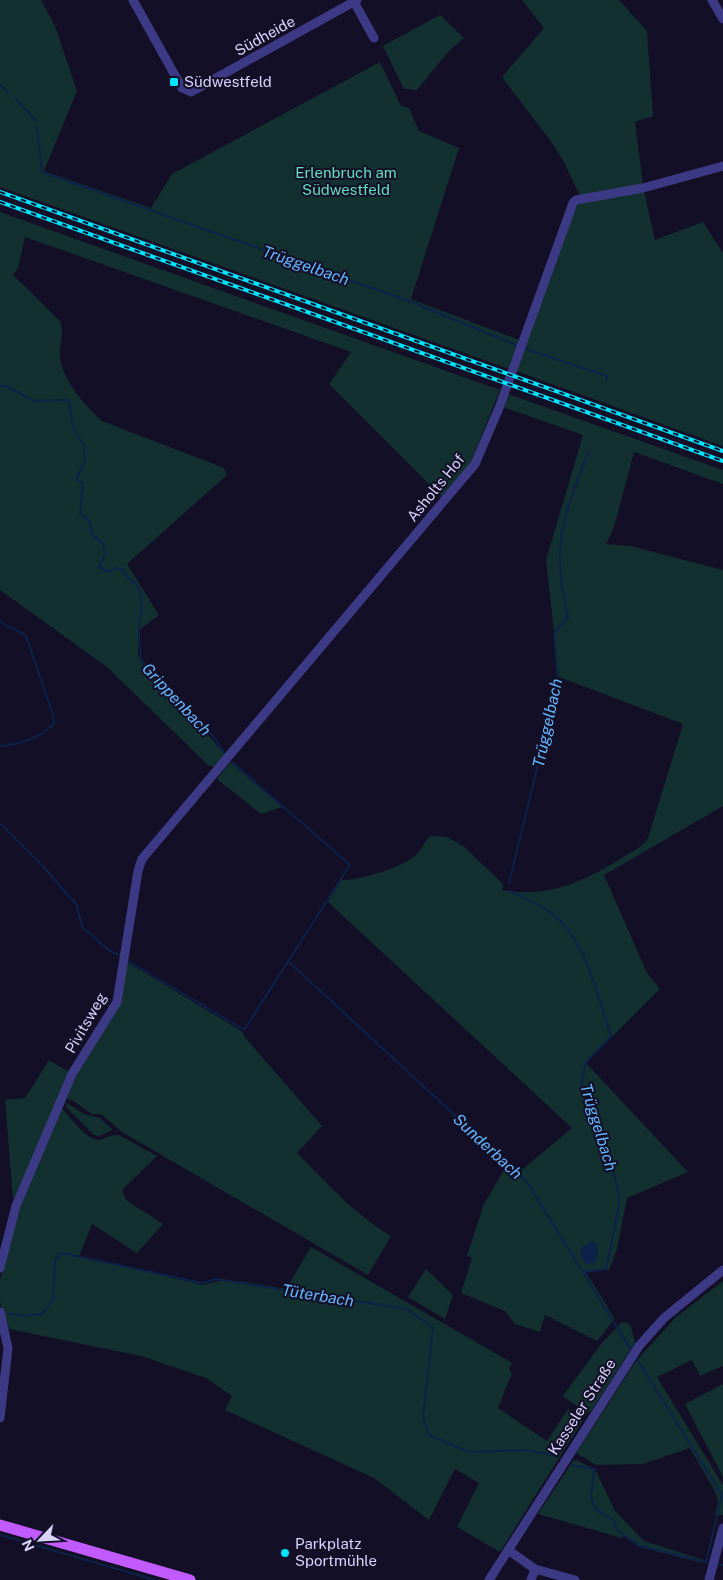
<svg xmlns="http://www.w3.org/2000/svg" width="723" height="1580" viewBox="0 0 723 1580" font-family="'Public Sans',sans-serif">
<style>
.green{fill:#12302f}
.water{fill:#0c2248}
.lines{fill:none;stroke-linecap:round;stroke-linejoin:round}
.stream{stroke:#0c2248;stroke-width:2}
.minor{stroke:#3d3a85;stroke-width:9}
.major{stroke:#c25bff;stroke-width:11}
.rail-casing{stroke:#00e5ff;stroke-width:4}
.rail{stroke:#130f26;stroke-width:2;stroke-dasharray:5.5;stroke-linecap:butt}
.poi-dot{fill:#00e5ff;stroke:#130f26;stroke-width:2}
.labels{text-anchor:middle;stroke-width:4;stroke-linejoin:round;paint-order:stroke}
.street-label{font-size:15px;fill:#d9d4ff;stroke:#130f26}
.poi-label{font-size:15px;fill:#d9d4ff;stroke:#130f26;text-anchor:start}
.park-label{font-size:15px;fill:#5fe0c0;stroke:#130f26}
.water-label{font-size:16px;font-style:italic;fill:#62b6ff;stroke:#130f26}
</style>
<rect width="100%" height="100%" fill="#130f26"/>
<!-- green -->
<path class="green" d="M 0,0 L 41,0 L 55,26 L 77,91 L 44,171 L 151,208 L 172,174 L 380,62 L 401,106 L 409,108 L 419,131 L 459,148 L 411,299 L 519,340 L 509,369 L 0,187 Z
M 522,0 L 619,0 L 647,31 L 653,116 L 635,122 L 643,184 L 580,196 L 564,162 L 550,140 L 502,77 L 544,28 Z
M 440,15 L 464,38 L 449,51 L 417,90 L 404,89 L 383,46 Z
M 644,191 L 655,240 L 703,222 L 723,253 L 723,446 L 516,371 L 577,204 Z
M 0,212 L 500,390 L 471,462 L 443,498 L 329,384 L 351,352 L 25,237 L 18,268 L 13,275 L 60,321 C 65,333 59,344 60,356 C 62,381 85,405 102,421 L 224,468 L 227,475 L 127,564 L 159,615 L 139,630 L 138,655 L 141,662 L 227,756 L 217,767 L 209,766 L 107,667 L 0,590 Z
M 508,394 L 723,470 L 723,484 L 634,452 L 614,527 L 606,544 L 630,546 L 723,570 L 723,806 L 604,875 L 647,973 L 660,989 L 586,1063 L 688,1172 L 627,1198 L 617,1249 L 609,1270 L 585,1271 L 615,1319 L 597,1341 L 545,1315 L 540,1332 L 515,1324 L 505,1311 L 461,1293 L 472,1258 L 467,1256 L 484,1204 L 506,1166 L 517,1174 L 572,1128 L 328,902 L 341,880 C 358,881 404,867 416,855 C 422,849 424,841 431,836 L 447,837 L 463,846 L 503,884 L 502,890 C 548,898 583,882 620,859 C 630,853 642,848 648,838 L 683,724 L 559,677 L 546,560 L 583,435 L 503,407 Z
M 230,762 L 282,807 L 261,814 L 217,779 Z
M 127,962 L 243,1032 L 243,1035 L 322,1126 L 297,1153 C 326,1182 355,1215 391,1236 L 368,1275 L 122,1132 L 101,1114 L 92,1114 L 72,1100 L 67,1099 L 66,1097 L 75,1075 L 120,1004 Z
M 49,1060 L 69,1072 L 16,1199 L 13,1198 L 5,1100 L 25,1098 Z
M 65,1102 L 84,1114 L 100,1118 L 113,1130 L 99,1136 L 94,1135 L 67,1108 Z
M 61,1107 C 69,1116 88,1142 100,1140 C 107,1138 111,1134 119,1135 L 157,1156 L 122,1190 L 126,1200 L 163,1224 L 137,1253 L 92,1224 L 79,1256 L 203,1285 C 227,1275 260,1285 286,1289 L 311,1247 L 512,1363 L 509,1370 L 512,1373 L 498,1408 L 547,1441 L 568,1409 L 583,1420 L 500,1552 L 457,1527 L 479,1483 L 455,1469 L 429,1520 L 374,1478 L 225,1410 L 232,1396 L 206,1378 L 141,1356 L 9,1329 L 0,1302 L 0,1281 L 15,1220 Z
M 426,1269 L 453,1295 L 445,1319 L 408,1297 Z
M 723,1281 L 723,1366 L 700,1376 L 692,1360 L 657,1377 L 723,1485 L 723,1515 L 715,1515 L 718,1503 L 716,1493 L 690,1448 L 643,1464 L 596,1465 L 576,1453 L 636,1361 L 676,1317 Z
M 622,1322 L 626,1322 L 631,1326 L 635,1343 L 591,1411 L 586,1413 L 563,1396 L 601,1344 Z
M 723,1384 L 723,1477 L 685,1404 Z
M 576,1460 L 595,1469 L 615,1511 L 644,1541 L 704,1560 L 703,1563 L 639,1547 L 624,1536 L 622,1538 L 538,1514 L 573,1461 Z"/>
<!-- water -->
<path class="water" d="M 592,1241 L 596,1243 C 599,1250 598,1255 595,1262 L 586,1265 L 581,1256 L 581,1248 Z"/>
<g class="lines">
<!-- stream -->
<path class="stream" d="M 0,85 L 9,93
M 15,98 L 36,121
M 37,127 L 42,172 L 409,301 L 518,346
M 523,348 L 607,376 L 606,381
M 0,386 L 6,386 L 34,401 L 69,400 L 73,428 L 83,444 L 85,462 L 76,479 L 83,483 L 80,513 L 90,522 L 92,534 L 103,544 L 106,552 L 99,567 L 109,572 L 116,568 L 122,570 C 126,579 136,580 139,589 C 144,603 140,618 139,632 C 139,641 140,650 141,660 L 212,735 L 226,755
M 0,621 C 8,628 17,629 26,636 L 53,715 L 54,724 C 37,739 22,744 0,746
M 0,823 L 41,864 L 76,904 L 83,929 C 99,938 104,951 120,955
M 509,883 L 558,682 L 554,633 L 568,617 C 550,544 563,518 589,451
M 509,891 C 525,898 542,905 556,917 C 587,944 598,998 611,1036 L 586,1062 L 582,1082 L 615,1177 L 619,1198 L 619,1206 L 606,1269 L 583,1272
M 128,961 L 244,1030 L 350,865 L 232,762
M 288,961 L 527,1182 L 631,1350
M 8,1313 L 24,1316 L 42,1314 L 53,1299 L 55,1260 L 62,1253 L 202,1283 L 216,1279 L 407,1309 L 433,1328 L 423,1417 L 429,1435 L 469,1452 L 526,1450 L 558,1456
M 635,1356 L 722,1495 L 706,1562
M 571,1465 L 594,1469 L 591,1497 L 596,1510 L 613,1520 L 618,1531 L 640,1546 L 710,1563
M 0,1535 L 155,1580
M 717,1564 L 723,1565"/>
<!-- minor -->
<path class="minor" d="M 133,0 L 182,88 L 191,92 L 357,0
M 353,0 L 374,38
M 712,0 L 723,19
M 0,1268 L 16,1206 L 61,1100 L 72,1074 L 117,1002 L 138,871 L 142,859 L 475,464 L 499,408 L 573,203 L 576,200 L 643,188 L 723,166
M 0,1312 L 8,1348 L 0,1418
M 508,1550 L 535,1569 L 575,1580
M 489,1580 L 639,1346 L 664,1318 L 723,1270
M 531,1580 L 535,1569
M 709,1580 L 723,1528"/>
<!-- major -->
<path class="major" d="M 0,1525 L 190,1580"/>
<defs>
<path id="rail" d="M 0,192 L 723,451
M 0,202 L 723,461"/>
</defs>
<!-- rail casing -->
<use href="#rail" class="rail-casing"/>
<!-- rail -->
<use href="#rail" class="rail"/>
</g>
<!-- markers -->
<g class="poi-dot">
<rect x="169" y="77" width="10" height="10" rx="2.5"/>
<circle cx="285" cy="1553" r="5"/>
</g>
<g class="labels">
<!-- street labels -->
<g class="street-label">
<text transform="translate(265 36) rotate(-29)" y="5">Südheide</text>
<text transform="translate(436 488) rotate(-51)" y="5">Asholts Hof</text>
<text transform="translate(86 1023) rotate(-60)" y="5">Pivitsweg</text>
<text transform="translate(582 1407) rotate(-57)" y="5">Kasseler Straße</text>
</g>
<!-- poi labels -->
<g class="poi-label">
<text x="184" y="87">Südwestfeld</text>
<text x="295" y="1549">Parkplatz<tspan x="295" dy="17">Sportmühle</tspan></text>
</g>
<!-- park labels -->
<g class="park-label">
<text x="346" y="178">Erlenbruch am<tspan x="346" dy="17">Südwestfeld</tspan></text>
</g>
<!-- water labels -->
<g class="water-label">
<text transform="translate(306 265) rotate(19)" y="6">Trüggelbach</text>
<text transform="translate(177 699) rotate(47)" y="6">Grippenbach</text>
<text transform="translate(547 723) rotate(-78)" y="6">Trüggelbach</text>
<text transform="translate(599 1127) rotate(73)" y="6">Trüggelbach</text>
<text transform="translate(488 1146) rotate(43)" y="6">Sunderbach</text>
<text transform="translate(318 1295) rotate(9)" y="6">Tüterbach</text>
</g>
</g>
<!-- north arrow -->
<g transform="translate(40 1540) rotate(245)" stroke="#130f26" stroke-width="4" paint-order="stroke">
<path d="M0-4L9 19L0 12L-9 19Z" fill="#d9d4ff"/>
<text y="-8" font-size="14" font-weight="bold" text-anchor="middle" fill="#d9d4ff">N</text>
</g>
</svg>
